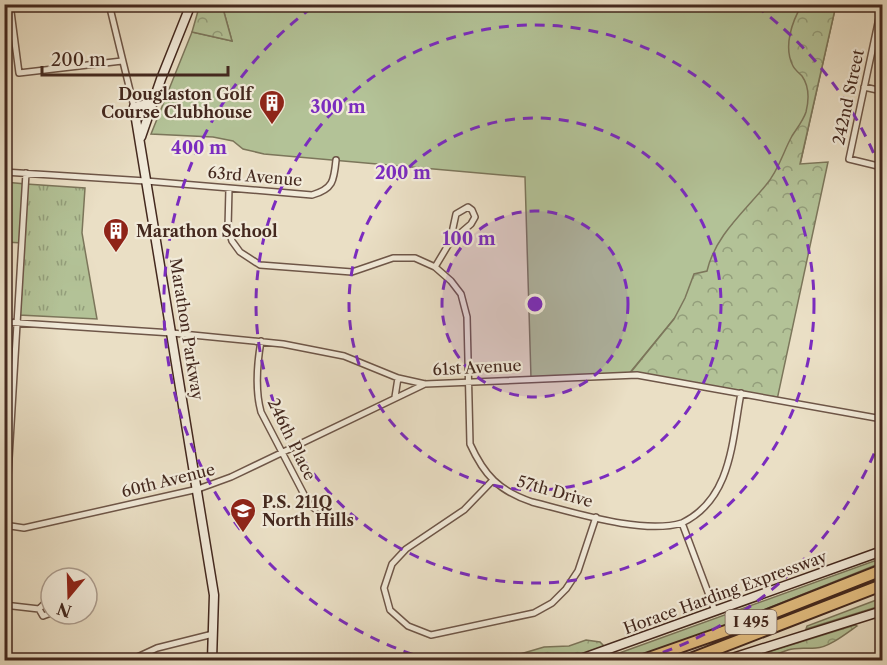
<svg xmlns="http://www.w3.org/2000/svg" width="887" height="665" viewBox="0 0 887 665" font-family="'Libre Caslon Text',serif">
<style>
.grass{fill:#b3c297;stroke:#7c765b;stroke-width:1.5}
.forest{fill:url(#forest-crowns);stroke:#7c765b;stroke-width:1.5}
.park{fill:url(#park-tufts);stroke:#7c765b;stroke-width:1.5}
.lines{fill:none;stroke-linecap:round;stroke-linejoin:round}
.street-casing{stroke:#6e5648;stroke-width:8}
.secondary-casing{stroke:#44291f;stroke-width:11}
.highway-casing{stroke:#44291f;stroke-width:14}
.street{stroke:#f1ead9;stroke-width:5}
.secondary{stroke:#f1ead9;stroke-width:8}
.highway{stroke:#e5c082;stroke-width:10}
.ring{fill:none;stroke:#7b2cbf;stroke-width:3;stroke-dasharray:10 8}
.labels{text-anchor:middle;stroke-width:4.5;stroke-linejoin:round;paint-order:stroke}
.shield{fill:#f1ead9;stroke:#786357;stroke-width:1.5}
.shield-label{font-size:15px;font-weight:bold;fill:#44291f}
.poi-label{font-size:16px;font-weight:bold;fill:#44291f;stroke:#f1ead9;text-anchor:start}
.street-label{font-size:16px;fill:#44291f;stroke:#f1ead9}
.centre{fill:#7b2cbf;stroke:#f1ead9;stroke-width:3}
.ring-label{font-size:18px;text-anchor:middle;font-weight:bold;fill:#7b2cbf;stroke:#f1ead9;stroke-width:4.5;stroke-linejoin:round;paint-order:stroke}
</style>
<defs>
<pattern id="forest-crowns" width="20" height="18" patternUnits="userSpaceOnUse" patternTransform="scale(1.5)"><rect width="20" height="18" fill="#b3c297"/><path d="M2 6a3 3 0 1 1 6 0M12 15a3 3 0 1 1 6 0" fill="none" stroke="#939e7b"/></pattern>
<pattern id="park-tufts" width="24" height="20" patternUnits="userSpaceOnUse" patternTransform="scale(1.5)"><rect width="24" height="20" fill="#b3c297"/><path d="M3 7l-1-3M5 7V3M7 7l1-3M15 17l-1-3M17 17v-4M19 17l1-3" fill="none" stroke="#939e7b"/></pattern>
</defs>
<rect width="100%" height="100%" fill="#eadfc5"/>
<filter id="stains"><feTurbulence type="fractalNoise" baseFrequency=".00333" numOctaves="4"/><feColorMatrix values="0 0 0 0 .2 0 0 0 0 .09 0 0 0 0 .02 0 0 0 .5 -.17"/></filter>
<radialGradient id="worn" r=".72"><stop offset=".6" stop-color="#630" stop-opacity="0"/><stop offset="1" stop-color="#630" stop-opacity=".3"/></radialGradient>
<!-- grass -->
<path class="grass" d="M 222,5 L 836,5 L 800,165 L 628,375 L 531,378 L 525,177 L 264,154 L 243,149 L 233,141 L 213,137 L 151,134 L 192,32 L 232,41 Z
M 4,182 L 26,184 L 23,243 L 5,242 Z
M 874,561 L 876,561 L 876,565 L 713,630 L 642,655 L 624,660 L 600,660 Z
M 879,599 L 877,607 L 806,629 L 807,626 Z"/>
<!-- forest -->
<path class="forest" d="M 200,4 L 222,5 L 232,41 L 192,32 Z
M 802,5 L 836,5 L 800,164 L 828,162 L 777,400 L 631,372 L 674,319 L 685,298 L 694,274 L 707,271 C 715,236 744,212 766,185 C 779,170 783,152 792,136 C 797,128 803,121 806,112 C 809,100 809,86 802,76 C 799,73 795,70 793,66 C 783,47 792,21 802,5 Z
M 855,625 L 857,626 C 847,633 828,648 816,648 C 806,649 797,647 788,650 C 768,657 764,661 743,660 Z
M 586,640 L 600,642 L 604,646 L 587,654 L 564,660 L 500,660 L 544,647 L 569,646 Z"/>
<!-- park -->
<path class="park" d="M 26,184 L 85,188 L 82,233 L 97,319 L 19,315 Z"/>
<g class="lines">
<defs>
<path id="street" d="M 10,4 L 19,73 L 122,61
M 109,4 L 134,107
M 882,4 L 849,159 L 882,167
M 864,87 L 882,91
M 4,172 L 146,181 L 312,195 C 333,189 334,181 336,160
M 229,188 L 228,228 L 232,241 L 240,252 L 260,265 L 352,272 L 393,258 L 415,258 L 435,267 L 451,281 L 461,294 L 467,317 L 470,444 C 484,475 499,491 532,502 C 573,512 642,535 682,523
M 435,267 L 450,242 L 471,224 L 475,217 L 472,210 L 468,207 L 456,214 L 450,242
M 4,322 L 172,333 L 283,344 L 344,356 L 398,378 L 425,384 L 637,375 L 882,419
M 261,341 C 257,364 255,390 261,412 L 309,504 L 315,509
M 395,397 L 398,378
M 493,480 L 464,510 L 406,549 L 392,564 L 384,588 L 390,610 L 408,626 L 431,635 L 534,613 L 552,603 L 566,589 L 578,571 L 596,517
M 4,525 L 24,528 L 198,489 L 231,477 L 425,384
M 4,542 L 26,173
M 4,605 L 39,609
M 51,606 L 45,603 L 39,609 L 43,616 L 51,613
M 715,611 L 682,523 C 732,499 732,440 741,393
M 131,660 L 157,648 L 213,634
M 881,660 L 882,660"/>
<path id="secondary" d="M 152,103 L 134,107 L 214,595 L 212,660
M 141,137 L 161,79 L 191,4
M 578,660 L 882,551
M 726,660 L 882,611"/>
<path id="highway" d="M 643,660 L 740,626 L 882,570
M 688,660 L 882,585"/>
</defs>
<!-- street casing -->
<use href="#street" class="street-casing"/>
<!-- secondary casing -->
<use href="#secondary" class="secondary-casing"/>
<!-- highway casing -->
<use href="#highway" class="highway-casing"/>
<!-- street -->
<use href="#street" class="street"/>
<!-- secondary -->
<use href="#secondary" class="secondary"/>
<!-- highway -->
<use href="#highway" class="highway"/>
</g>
<!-- distance rings -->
<circle cx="535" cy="304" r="93" fill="#7b2cbf" fill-opacity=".12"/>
<g class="ring">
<circle cx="535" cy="304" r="93"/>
<circle cx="535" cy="304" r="186"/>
<circle cx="535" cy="304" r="279"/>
<path d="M881 437A371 371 0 0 1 640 660M430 660A371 371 0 0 1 314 6M756 6A371 371 0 0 1 881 171"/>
</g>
<!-- icons -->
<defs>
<symbol id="building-pin" viewBox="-11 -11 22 30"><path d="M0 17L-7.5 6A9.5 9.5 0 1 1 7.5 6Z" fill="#8f2418" stroke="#f1ead9"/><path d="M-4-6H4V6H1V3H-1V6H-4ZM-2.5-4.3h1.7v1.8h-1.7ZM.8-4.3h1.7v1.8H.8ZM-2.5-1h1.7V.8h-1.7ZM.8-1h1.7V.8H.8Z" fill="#fff"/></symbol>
<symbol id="school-pin" viewBox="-11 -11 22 30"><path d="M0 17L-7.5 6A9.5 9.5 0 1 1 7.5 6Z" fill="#8f2418" stroke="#f1ead9"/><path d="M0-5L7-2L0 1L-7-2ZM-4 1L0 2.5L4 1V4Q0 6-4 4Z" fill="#fff"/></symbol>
</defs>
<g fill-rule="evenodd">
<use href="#building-pin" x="257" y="88" width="30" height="40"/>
<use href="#building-pin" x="101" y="216" width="30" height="40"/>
<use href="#school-pin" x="228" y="496" width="30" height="40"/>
</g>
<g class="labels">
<!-- shield labels -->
<rect class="shield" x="725.5" y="610" width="51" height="24" rx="4.5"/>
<g class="shield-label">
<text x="751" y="627">I 495</text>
</g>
<!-- poi labels -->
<g class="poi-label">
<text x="252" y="100" text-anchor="end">Douglaston Golf<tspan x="252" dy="18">Course Clubhouse</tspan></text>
<text x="136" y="237">Marathon School</text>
<text x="262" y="508">P.S. 211Q<tspan x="262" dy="18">North Hills</tspan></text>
</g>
<!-- street labels -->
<g class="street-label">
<text transform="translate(848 97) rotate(-78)" y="6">242nd Street</text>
<text transform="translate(255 176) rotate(5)" y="6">63rd Avenue</text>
<text transform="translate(187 329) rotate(81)" y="6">Marathon Parkway</text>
<text transform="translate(477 367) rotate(-3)" y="6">61st Avenue</text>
<text transform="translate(292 439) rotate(64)" y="6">246th Place</text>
<text transform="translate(168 480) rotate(-14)" y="6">60th Avenue</text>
<text transform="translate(555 491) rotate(16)" y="6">57th Drive</text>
<text transform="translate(725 592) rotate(-20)" y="6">Horace Harding Expressway</text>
</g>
</g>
<circle cx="535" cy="304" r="9" class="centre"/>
<g class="ring-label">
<text x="338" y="113">300 m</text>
<text x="199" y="154">400 m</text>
<text x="403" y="179">200 m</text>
<text x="469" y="245">100 m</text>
</g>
<!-- margin -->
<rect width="887" height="665" fill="none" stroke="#eadfc5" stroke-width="24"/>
<rect x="6" y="6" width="875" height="653" fill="none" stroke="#44291f" stroke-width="3"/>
<rect x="12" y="12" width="863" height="641" fill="none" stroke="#44291f" stroke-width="1.5"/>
<!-- north arrow -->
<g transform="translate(69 596) rotate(199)"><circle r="28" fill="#f1ead9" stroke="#ac9d8f" stroke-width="1.5"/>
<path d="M0-4.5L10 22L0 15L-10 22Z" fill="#8f2418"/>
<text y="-9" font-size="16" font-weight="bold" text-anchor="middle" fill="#44291f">N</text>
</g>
<!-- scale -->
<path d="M42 66v9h186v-9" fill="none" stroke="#44291f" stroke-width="3"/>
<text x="51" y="66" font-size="18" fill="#44291f" stroke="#f1ead9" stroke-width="4.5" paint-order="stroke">200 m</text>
<rect width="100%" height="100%" filter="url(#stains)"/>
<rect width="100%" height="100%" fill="url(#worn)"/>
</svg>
